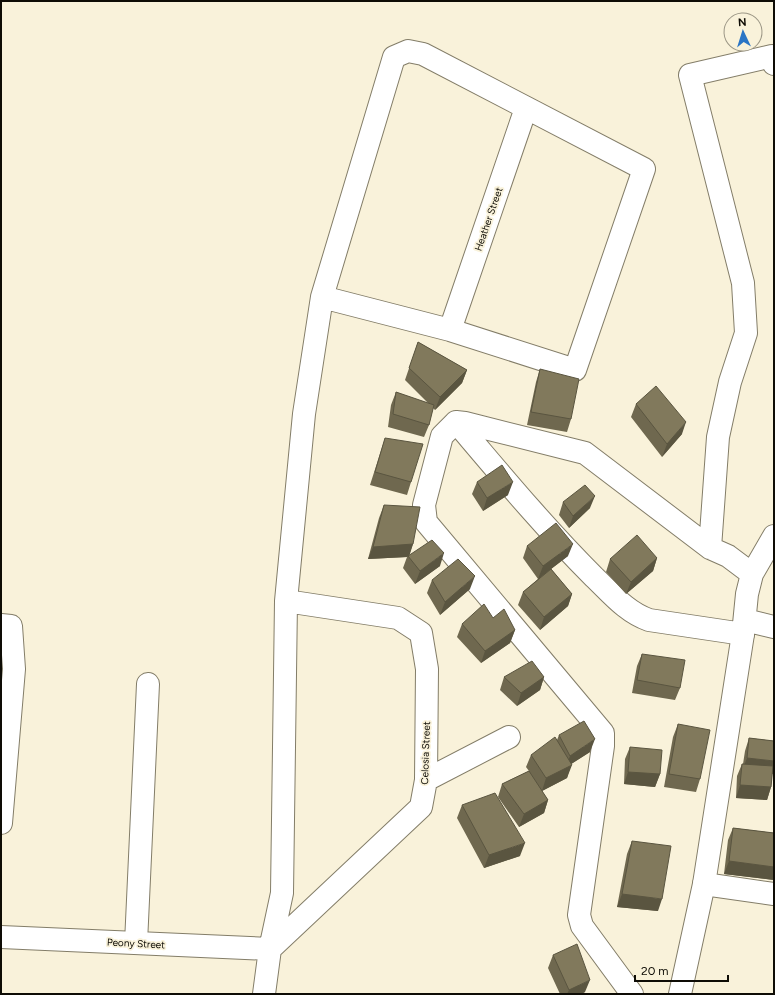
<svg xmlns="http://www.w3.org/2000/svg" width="775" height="995" viewBox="0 0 775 995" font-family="Figtree,sans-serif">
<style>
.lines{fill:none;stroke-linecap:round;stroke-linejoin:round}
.minor-casing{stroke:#837d68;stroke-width:24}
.tertiary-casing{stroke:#837d68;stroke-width:24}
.minor{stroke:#fff;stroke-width:22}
.tertiary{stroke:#fff;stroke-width:22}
.wall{fill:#6f684f}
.shaded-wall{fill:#5a5540}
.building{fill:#81795c;stroke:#5a5540}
.labels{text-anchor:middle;stroke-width:3.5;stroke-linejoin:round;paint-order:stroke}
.street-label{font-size:10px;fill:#0e0c05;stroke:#f9f2da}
</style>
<rect width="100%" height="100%" fill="#f9f2da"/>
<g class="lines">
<defs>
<path id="minor" d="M 450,330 L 526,108
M 456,422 C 501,475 545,528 594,577 C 611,593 626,612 649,620 L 743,634 L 747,594 L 752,574 L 728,556 L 710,548 L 585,453 L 465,423 L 456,422 L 442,436 L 424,505 L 426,522 L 603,733 L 603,746 L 579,915 L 582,926 L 632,994
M 710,548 L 718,437 L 730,382 L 746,333 L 743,283 L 690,75 L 772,56 L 774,64
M 752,574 L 774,536
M 745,620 L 774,627
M 1,625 L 11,626 L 14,669 L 1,823
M 426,780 L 509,737
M 704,884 L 774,894
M 1,937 L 270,949
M 136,943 L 148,684
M 270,949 L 421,807 L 426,780 L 427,669 L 421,633 L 398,618 L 286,601
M 264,994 L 270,949 L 282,893 L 286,601 L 304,414 L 322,297 L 394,57 L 408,51 L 423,54 L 644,169 L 575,370 L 450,330 L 322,297"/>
<path id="tertiary" d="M 680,994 L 704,884 L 743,634"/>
</defs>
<!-- minor casing -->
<use href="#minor" class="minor-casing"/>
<!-- tertiary casing -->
<use href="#tertiary" class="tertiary-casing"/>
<!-- minor -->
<use href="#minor" class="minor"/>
<!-- tertiary -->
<use href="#tertiary" class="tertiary"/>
</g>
<!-- wall -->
<path class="wall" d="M 418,342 L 467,370 L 462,383 L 435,410 L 433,408 L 429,425 L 424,437 L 388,427 L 391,405 L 396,392 L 429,404 L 405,380 Z
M 540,369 L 571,419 L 567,432 L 527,425 L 536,382 Z
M 636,404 L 682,434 L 662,457 L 631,417 Z
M 385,438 L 411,482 L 407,495 L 370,485 Z
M 477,482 L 508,495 L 483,511 L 472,494 Z
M 563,502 L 590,508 L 569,528 L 559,515 Z
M 384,505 L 413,544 L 409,555 L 440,566 L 415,584 L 403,568 L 407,557 L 368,559 L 379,518 Z
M 527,546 L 568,556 L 551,569 L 572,594 L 568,606 L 540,630 L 518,605 L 523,592 L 538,579 L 523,558 Z
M 657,558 L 653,571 L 626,594 L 606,572 L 610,559 Z
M 432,580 L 470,589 L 440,615 L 427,593 Z
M 493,618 L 515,630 L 510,643 L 481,663 L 457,637 L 462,624 Z
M 642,654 L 680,688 L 675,700 L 632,693 L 637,666 Z
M 504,677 L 544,677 L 540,690 L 517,706 L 500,690 Z
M 678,724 L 700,779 L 696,792 L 664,787 L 673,737 Z
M 559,735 L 590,752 L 571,764 L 567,778 L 542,791 L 548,800 L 544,813 L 519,827 L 498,797 L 502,784 L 529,771 L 526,767 L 531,755 L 557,740 Z
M 749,738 L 774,741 L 774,771 L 773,774 L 772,774 L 771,787 L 767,800 L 736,798 L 737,776 L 742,764 L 743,764 L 745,751 Z
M 630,747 L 660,774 L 655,787 L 624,784 L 625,759 Z
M 462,805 L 520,856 L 484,868 L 457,818 Z
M 733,828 L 774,833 L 774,880 L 724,874 L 728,840 Z
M 632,841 L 658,911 L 617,907 L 627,854 Z
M 553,955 L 585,992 L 581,994 L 560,994 L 548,968 Z"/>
<!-- shaded-wall -->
<path class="shaded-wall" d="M 467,370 L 462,383 L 435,410 L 440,397 Z
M 686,422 L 682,434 L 662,457 L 667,444 Z
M 513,482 L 508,495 L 483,511 L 487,498 Z
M 595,496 L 590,508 L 569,528 L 573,516 Z
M 413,544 L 409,557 L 408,556 L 407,557 L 368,559 L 373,547 Z
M 573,544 L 568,556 L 538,579 L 543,566 Z
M 444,553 L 440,566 L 415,584 L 420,571 Z
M 657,558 L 653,571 L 626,594 L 631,582 Z
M 475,576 L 470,589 L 440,615 L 445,602 Z
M 572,594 L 568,606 L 540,630 L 544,617 Z
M 515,630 L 510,643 L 481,663 L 485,651 Z
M 544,677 L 540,690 L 517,706 L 521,693 Z
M 595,739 L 590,752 L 565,768 L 570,756 Z
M 747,758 L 774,761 L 774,771 L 773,774 L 742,771 Z
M 572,765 L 567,778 L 542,791 L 546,778 Z
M 628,772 L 660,774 L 655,787 L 624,784 Z
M 740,785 L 771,787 L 767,800 L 736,798 Z
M 548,800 L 544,813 L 519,827 L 524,814 Z
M 525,843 L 520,856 L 484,868 L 489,855 Z
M 729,861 L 774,867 L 774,880 L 724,874 Z
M 622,894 L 662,899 L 658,911 L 617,907 Z
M 590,980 L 585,992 L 581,994 L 567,994 L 569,990 Z"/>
<!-- building -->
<path class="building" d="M 418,342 L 467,370 L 440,397 L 409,368 Z
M 540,369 L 579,379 L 571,419 L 531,412 Z
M 656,386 L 686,422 L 667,444 L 636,404 Z
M 396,392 L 434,405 L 429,425 L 393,414 Z
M 385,438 L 423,444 L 411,482 L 375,472 Z
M 502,465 L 513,482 L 487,498 L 477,482 Z
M 585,485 L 595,496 L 573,516 L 563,502 Z
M 384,505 L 420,507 L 413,544 L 373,547 Z
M 556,523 L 573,544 L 543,566 L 527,546 Z
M 637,535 L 657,558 L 631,582 L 610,559 Z
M 432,540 L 444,553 L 420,571 L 408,556 Z
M 458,559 L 475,576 L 445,602 L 432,580 Z
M 551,569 L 572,594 L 544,617 L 523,592 Z
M 484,604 L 493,618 L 504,609 L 515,630 L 485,651 L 462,624 Z
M 642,654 L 685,660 L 680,688 L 637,680 Z
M 532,661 L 544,677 L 521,693 L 504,677 Z
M 584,721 L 595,739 L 570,756 L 559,735 Z
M 678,724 L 710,730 L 700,779 L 669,774 Z
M 555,737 L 572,765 L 546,778 L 531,755 Z
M 749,738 L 774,741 L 774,761 L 747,758 Z
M 630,747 L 662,750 L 660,774 L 628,772 Z
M 742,764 L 773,766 L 771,787 L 740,785 Z
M 529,771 L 548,800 L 524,814 L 502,784 Z
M 495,793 L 525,843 L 489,855 L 462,805 Z
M 733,828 L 774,833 L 774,867 L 729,861 Z
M 632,841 L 671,846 L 662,899 L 622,894 Z
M 577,944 L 590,980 L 569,990 L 553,955 Z"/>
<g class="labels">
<!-- street labels -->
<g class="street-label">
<text transform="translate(488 219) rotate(-71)" y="4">Heather Street</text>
<text transform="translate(425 753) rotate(-88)" y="4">Celosia Street</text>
<text transform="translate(136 943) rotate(3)" y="4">Peony Street</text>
</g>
</g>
<!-- border -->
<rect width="775" height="995" fill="none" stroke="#0e0c05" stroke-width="4"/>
<!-- north arrow -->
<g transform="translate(743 32) rotate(356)"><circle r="19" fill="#f9f2da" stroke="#9b9685"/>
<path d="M0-3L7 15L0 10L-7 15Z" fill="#2a75c5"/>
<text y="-6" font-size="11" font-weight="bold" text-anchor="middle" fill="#0e0c05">N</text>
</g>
<!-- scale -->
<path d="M635 975v6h93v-6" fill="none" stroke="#0e0c05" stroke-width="2"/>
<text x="641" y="975" font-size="12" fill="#0e0c05" stroke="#f9f2da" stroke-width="3" paint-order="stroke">20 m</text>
</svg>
